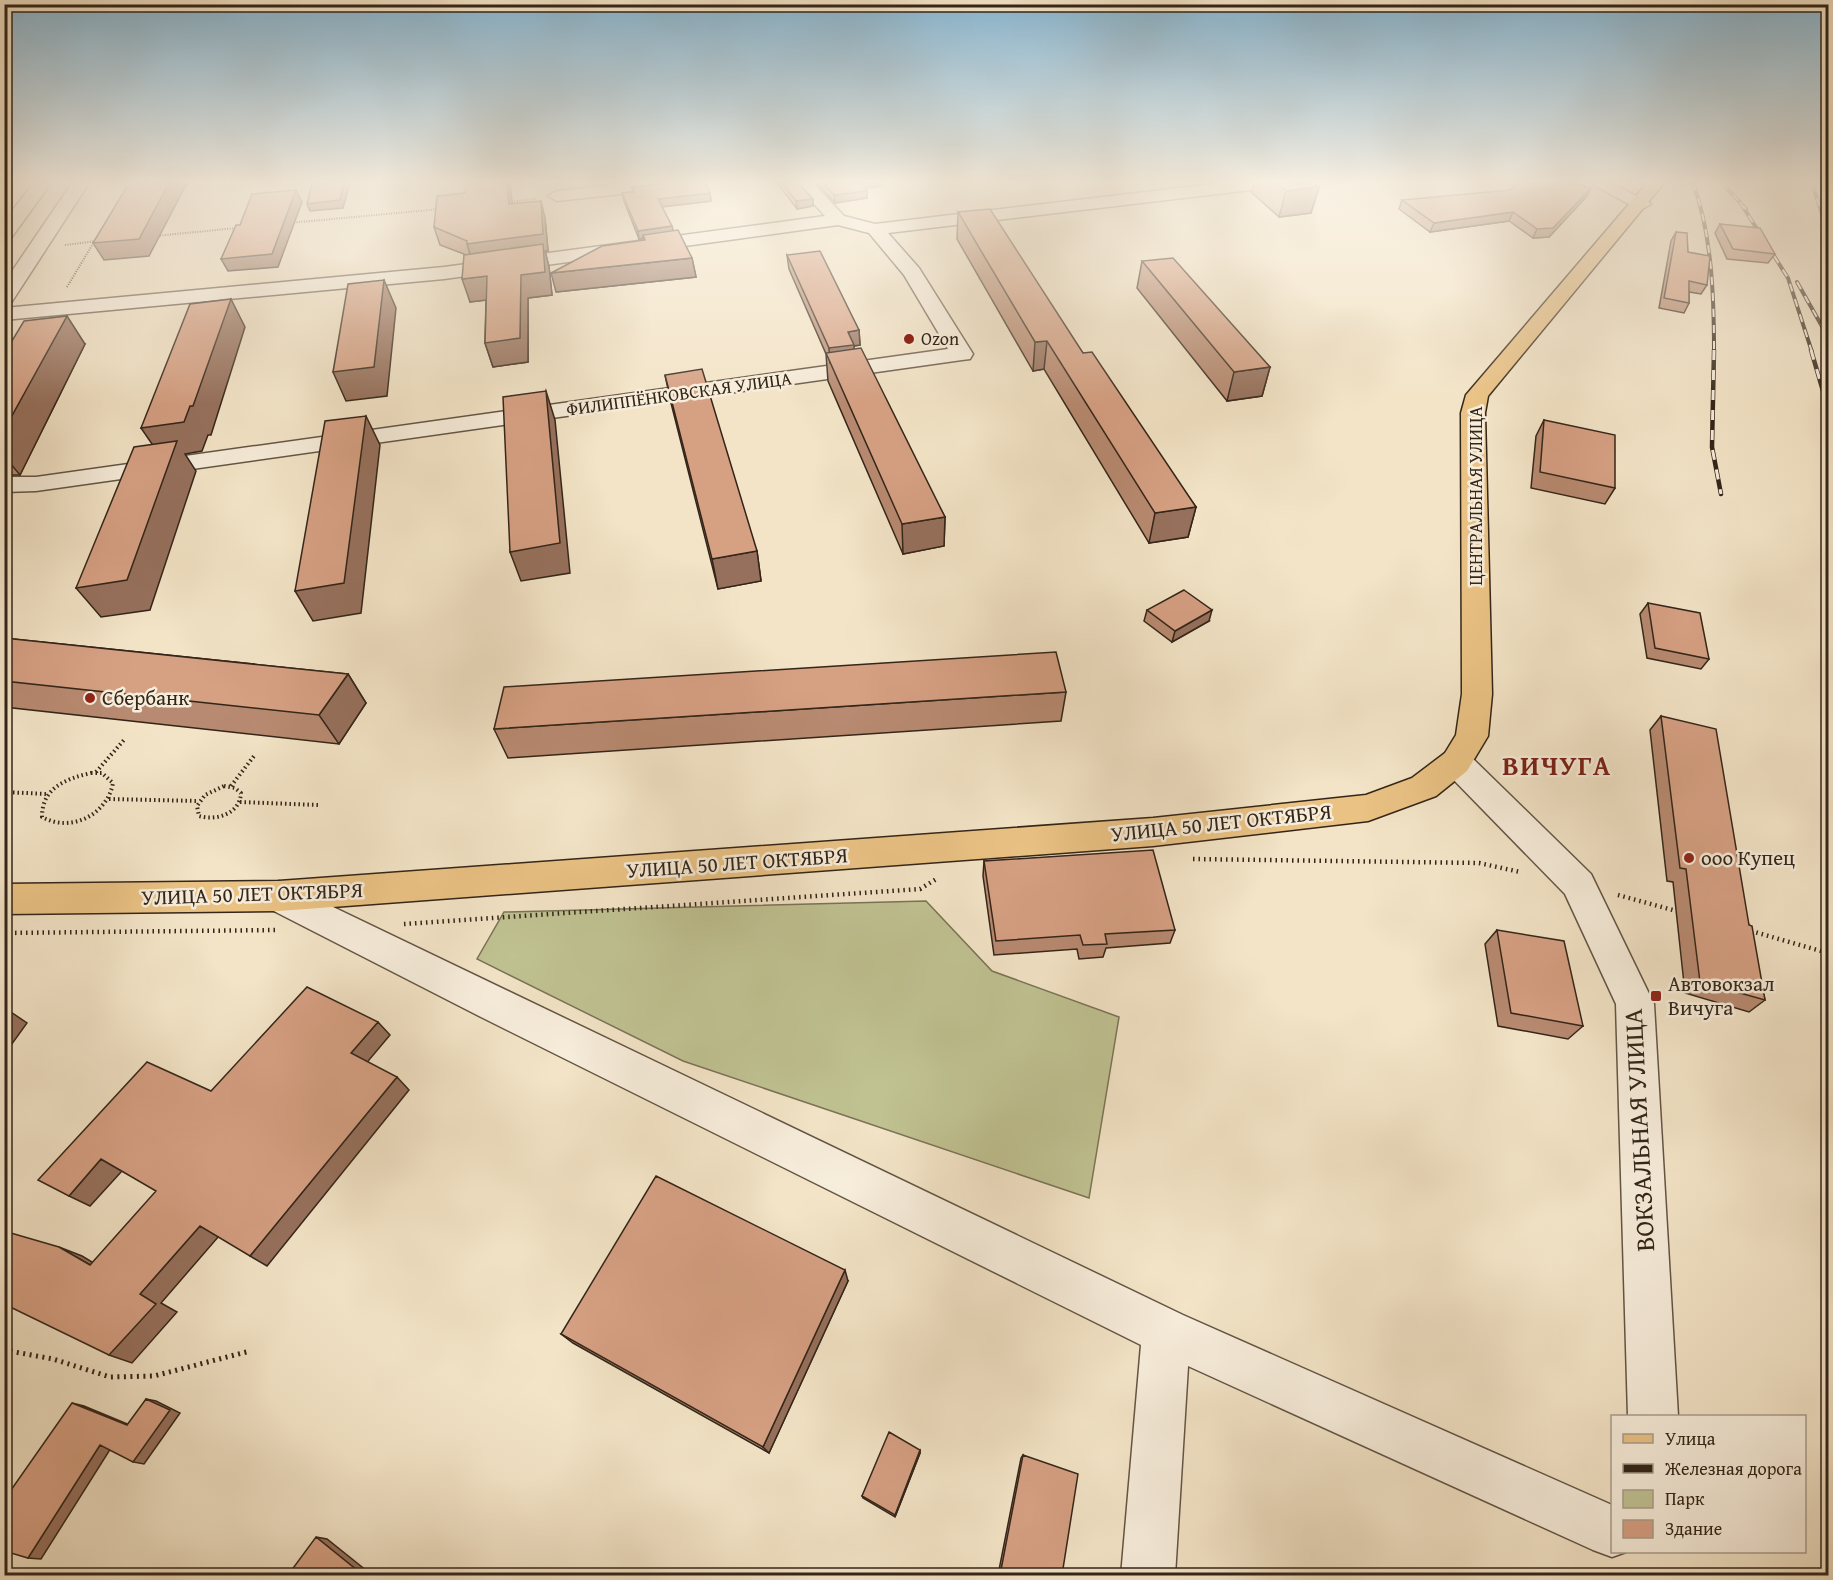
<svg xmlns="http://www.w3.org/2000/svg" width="1833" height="1580" viewBox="0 0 1833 1580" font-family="'Gentium Book Plus',serif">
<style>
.green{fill:#c0c292;stroke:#7a7456;stroke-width:1.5}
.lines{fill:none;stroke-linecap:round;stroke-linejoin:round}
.minor-casing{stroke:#635544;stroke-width:3}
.major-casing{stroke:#332519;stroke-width:3}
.path-far3{stroke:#332519;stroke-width:2;stroke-dasharray:1 1.5;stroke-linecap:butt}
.path-far2{stroke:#332519;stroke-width:4;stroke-dasharray:1.5 3;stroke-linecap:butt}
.path-far1{stroke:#332519;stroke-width:4.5;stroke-dasharray:1.5 4;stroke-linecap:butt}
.path{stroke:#332519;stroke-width:5;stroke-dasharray:2 4.5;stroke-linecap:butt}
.minor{fill:#f7eddb;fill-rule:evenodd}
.major{fill:#eac284;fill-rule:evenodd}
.rail-far1-casing{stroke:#332519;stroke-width:4}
.rail-casing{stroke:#332519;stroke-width:4.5}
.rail-far1{stroke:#f7eddb;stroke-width:2;stroke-dasharray:8;stroke-linecap:butt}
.rail{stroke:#f7eddb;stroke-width:3;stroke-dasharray:10;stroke-linecap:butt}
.wall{fill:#b88a71;stroke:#332519;stroke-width:1.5}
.shaded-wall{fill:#96705c;stroke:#332519;stroke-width:1.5}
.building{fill:#d6a083;stroke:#332519;stroke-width:1.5}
.poi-dot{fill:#8f2418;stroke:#f7eddb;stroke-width:2}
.labels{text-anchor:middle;stroke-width:5;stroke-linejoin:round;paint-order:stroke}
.far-poi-label{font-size:18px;fill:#332519;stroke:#f7eddb;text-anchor:start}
.far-street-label{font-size:18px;fill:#332519;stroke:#f7eddb}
.poi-label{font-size:21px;fill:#332519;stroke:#f7eddb;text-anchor:start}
.street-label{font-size:21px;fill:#332519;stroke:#f7eddb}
.near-street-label{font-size:26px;fill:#332519;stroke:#f7eddb}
.district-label{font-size:27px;font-weight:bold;letter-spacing:1.5px;fill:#7a1f14;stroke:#f7eddb}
</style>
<rect width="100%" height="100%" fill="#f3e4c7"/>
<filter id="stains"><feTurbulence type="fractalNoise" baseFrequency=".00333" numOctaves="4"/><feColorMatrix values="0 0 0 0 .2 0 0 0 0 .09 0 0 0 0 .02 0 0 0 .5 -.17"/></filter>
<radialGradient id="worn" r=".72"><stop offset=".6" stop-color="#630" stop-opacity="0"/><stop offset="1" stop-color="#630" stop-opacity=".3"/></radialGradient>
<!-- green -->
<path class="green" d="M 926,901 L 992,971 L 1119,1017 L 1089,1198 L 683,1061 L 477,959 L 504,912 Z"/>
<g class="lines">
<defs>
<path id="minor" d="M 34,183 L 51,183 L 11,238 L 4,239 L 4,221 Z
M 72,183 L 89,183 L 11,303 L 4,305 L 4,283 Z
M 626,183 L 684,183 L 676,188 L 557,201 L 548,196 L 557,191 Z
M 795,183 L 813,183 L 844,216 L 875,224 L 1222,183 L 1276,183 L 1268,188 L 888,233 L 919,268 L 973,354 L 970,359 L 962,360 L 36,491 L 4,492 L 4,477 L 36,477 L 948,349 L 904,275 L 869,233 L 838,225 L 444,279 L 4,320 L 4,308 L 444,267 L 825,216 Z
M 1590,183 L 1612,183 L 1651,204 L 1642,209 L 1636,208 Z
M 1456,750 L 1467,753 L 1591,874 L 1654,1004 L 1678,1416 L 1628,1416 L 1616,1004 L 1565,894 L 1445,771 L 1440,762 L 1445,753 Z
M 279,881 L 1183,1315 L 1612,1505 L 1612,1552 L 1626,1552 L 1612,1557 L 1593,1550 L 1188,1366 L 1175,1576 L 1121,1576 L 1141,1345 L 479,1016 L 266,907 L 261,896 L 266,885 Z"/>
<path id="major" d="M 1647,183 L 1664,183 L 1488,396 L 1485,413 L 1492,694 L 1488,736 L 1467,771 L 1436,796 L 1368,821 L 1153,846 L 279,911 L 4,914 L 4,884 L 279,881 L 1153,818 L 1366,795 L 1412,778 L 1445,753 L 1456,735 L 1462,694 L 1461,413 L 1466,395 Z"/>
</defs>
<!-- minor casing -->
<use href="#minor" class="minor-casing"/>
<!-- major casing -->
<use href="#major" class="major-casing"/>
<!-- path-far3 -->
<path class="path-far3" d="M 507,202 L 536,199
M 289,223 L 440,209
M 155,236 L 237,228
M 65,245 L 97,241
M 67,287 L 94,242"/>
<!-- path-far2 -->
<path class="path-far2" d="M 96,772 L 124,740
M 91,773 L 102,773 L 113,783 C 107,815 71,833 42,817 C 42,788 65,779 91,773 Z
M 224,786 L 235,788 L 241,793 C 240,814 216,821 199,816 L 197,806 L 205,795 Z
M 231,786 L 254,756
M 4,792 L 47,794
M 109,799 L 198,801
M 240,802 L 318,805"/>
<!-- path-far1 -->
<path class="path-far1" d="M 1193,859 L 1479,863 L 1520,872
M 1618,895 L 1680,912
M 404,924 L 920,889 L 938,878
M 1751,931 L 1828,953
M 4,933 L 277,930"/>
<!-- path -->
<path class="path" d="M 4,1350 L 53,1359 L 110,1377 L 154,1376 L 250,1351"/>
<!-- minor -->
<use href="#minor" class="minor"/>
<!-- major -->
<use href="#major" class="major"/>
<defs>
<path id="rail-far1" d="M 1693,183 C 1712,234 1714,297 1714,352
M 1722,183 L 1746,209
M 1812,183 L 1822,214 L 1828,256
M 1740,202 L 1788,278 L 1812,352
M 1797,282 L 1828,337"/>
<path id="rail" d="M 1714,350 L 1712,447 L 1721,494
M 1811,350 L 1828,408"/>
</defs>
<!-- rail-far1 casing -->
<use href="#rail-far1" class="rail-far1-casing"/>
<!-- rail casing -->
<use href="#rail" class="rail-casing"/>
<!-- rail-far1 -->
<use href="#rail-far1" class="rail-far1"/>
<!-- rail -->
<use href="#rail" class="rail"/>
</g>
<!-- wall -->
<path class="wall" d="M 510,183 L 512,204 L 545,218 L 548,251 L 545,251 L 549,267 L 552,295 L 528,298 L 528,362 L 493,367 L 485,343 L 486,300 L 470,302 L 464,254 L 440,245 L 434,227 L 465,193 Z
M 777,183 L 798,183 L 813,199 L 813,206 L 797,209 Z
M 816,183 L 883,183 L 883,186 L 864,188 L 867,198 L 835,203 Z
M 1254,183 L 1314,183 L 1319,187 L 1311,213 L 1279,217 L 1251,192 Z
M 632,187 L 710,193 L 711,201 L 662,207 L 673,231 L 692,258 L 696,277 L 556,292 L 644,240 L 643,238 L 639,239 L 624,201 L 622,193 L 633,192 Z
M 1587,196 L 1549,237 L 1533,238 L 1509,221 L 1430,232 L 1399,209 L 1402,200 Z
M 958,212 L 1083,353 L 1196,507 L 1188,537 L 1149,543 L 1044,369 L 1033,371 L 957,239 Z
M 1720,224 L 1775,254 L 1768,263 L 1727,259 L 1715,233 Z
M 1676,232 L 1707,285 L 1701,294 L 1689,292 L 1689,303 L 1684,313 L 1659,308 L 1671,241 Z
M 787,255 L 859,330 L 860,345 L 854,346 L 854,349 L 945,517 L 944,546 L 903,554 L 828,381 L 826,354 L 789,269 Z
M 1142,261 L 1270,367 L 1262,396 L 1227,401 L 1137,288 Z
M 85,344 L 20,475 L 4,475 L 4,354 Z
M 665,375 L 757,551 L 761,581 L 718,589 L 671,403 Z
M 1544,420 L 1615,488 L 1605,504 L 1531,488 L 1536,436 Z
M 1648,603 L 1709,659 L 1701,669 L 1647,658 L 1640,614 Z
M 1147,610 L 1209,621 L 1172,642 L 1144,621 Z
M 4,638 L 348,674 L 366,703 L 339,744 L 4,707 Z
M 1066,692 L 1061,721 L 508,758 L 494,729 Z
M 1661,716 L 1749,925 L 1765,1000 L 1749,1012 L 1685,993 L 1673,882 L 1667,881 L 1650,730 Z
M 984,861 L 1175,930 L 1170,943 L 1106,948 L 1103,957 L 1079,959 L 1077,949 L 994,955 L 983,876 Z
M 1497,930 L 1583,1026 L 1568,1039 L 1498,1026 L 1485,944 Z
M 848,1281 L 769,1453 L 573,1343 L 561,1334 Z
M 920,1450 L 920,1453 L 895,1517 L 863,1498 L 862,1496 Z
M 1023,1455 L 1062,1575 L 998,1575 L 1021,1458 Z"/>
<!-- shaded-wall -->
<path class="shaded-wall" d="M 4,183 L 16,183 L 4,198 Z
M 169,183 L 187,183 L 149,256 L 104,260 L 93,243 Z
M 344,183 L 350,183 L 343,208 L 310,211 L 307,204 Z
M 507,183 L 510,183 L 514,221 L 509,204 Z
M 859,183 L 883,183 L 883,186 L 859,188 Z
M 1319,187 L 1311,213 L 1279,217 L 1286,191 Z
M 1591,188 L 1587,196 L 1549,237 L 1533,238 L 1537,229 Z
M 296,190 L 302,202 L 278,267 L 228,271 L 221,259 Z
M 867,191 L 867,198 L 835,203 L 834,195 Z
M 710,193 L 711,201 L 660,207 L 658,199 Z
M 813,199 L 813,206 L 797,209 L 796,201 Z
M 541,201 L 545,218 L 548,251 L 545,251 L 549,267 L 552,295 L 528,298 L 528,362 L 493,367 L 485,343 L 521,275 L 472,261 L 467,244 Z
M 1513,212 L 1509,221 L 1430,232 L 1434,223 Z
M 672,226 L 674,234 L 643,235 L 643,238 L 639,239 L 638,231 Z
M 692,258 L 696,277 L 556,292 L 551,273 Z
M 487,276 L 495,299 L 470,302 L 462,279 Z
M 384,280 L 396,308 L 387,396 L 346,401 L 333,372 Z
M 231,299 L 245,327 L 211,435 L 208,435 L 202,451 L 185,454 L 196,471 L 150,610 L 101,617 L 76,588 L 161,457 L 141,428 Z
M 67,316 L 85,344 L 20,475 L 4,456 L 4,430 Z
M 859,330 L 860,345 L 854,346 L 855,360 L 830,363 L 829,348 L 848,332 Z
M 1047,341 L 1044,369 L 1033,371 L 1035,342 Z
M 1270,367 L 1262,396 L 1227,401 L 1234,372 Z
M 546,391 L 555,420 L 570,573 L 521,581 L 510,552 Z
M 366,416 L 380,445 L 361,613 L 313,621 L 295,591 Z
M 4,487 L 10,494 L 9,496 L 11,499 L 4,513 Z
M 1196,507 L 1188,537 L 1149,543 L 1155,513 Z
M 945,517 L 944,546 L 903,554 L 902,524 Z
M 757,551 L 761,581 L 718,589 L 712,559 Z
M 1212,610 L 1209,621 L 1172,642 L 1175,631 Z
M 348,674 L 366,703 L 339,744 L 319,715 Z
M 8,1010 L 27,1023 L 4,1055 L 4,1015 Z
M 378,1022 L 390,1035 L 364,1066 L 351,1053 Z
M 397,1077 L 409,1090 L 267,1266 L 250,1256 Z
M 101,1159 L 122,1171 L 90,1206 L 69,1196 Z
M 200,1226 L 219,1236 L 161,1303 L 177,1312 L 132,1363 L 109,1355 L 140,1294 Z
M 59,1247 L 82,1256 L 112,1274 L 90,1265 Z
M 845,1270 L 848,1281 L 769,1453 L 763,1447 Z
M 146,1399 L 156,1401 L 180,1413 L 144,1464 L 133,1462 Z
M 72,1403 L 84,1406 L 137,1428 L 127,1425 Z
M 100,1445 L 111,1448 L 41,1559 L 28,1558 Z
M 920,1450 L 920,1453 L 895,1517 L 895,1515 Z
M 316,1537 L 327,1539 L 372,1575 L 363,1575 Z"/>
<!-- building -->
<path class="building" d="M 129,183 L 169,183 L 139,239 L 93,243 Z
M 312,183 L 344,183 L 340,200 L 307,204 Z
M 466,183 L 507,183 L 509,204 L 541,201 L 543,234 L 467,244 L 467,241 L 434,227 L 437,196 L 465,193 Z
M 670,183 L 706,183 L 710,193 L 658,199 L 672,226 L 638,231 L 622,193 L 634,192 L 632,187 Z
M 782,183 L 798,183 L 813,199 L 796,201 Z
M 823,183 L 861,183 L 867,191 L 834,195 Z
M 1277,183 L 1314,183 L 1319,187 L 1286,191 Z
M 1518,183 L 1573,183 L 1591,188 L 1553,228 L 1537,229 L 1513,212 L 1434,223 L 1402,200 L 1510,190 Z
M 296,190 L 272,254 L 221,259 L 236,225 L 240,225 L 252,194 Z
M 990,209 L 1083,353 L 1092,352 L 1196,507 L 1155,513 L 1047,341 L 1035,342 L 958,212 Z
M 1720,224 L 1760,228 L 1775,254 L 1733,249 Z
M 678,230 L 692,258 L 551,273 L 602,246 L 645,240 L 643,235 Z
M 1676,232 L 1687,233 L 1688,252 L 1710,256 L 1707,285 L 1689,281 L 1689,303 L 1664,298 Z
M 543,244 L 545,272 L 521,275 L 520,338 L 485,343 L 487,276 L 462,279 L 464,255 Z
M 820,251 L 859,330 L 848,332 L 854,345 L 829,348 L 787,255 Z
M 1173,258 L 1270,367 L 1234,372 L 1142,261 Z
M 384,280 L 374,367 L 333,372 L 348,284 Z
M 231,299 L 193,406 L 190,406 L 184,422 L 141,428 L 190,304 Z
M 67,316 L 4,430 L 4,354 L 24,321 Z
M 861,348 L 945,517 L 902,524 L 826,353 Z
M 702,369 L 757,551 L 712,559 L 665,375 Z
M 546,391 L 560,543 L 510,552 L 503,397 Z
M 366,416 L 344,583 L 295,591 L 325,421 Z
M 1544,420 L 1615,435 L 1615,488 L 1540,472 Z
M 177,441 L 127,580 L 76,588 L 134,447 Z
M 1184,590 L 1212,610 L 1175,631 L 1147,610 Z
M 1648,603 L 1700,613 L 1709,659 L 1655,648 Z
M 4,638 L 348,674 L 319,715 L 4,681 Z
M 1056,652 L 1066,692 L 494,729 L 504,687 Z
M 1661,716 L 1716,729 L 1749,925 L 1752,926 L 1765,1000 L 1700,982 L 1686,869 L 1680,868 Z
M 1153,850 L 1175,930 L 1105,934 L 1107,944 L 1083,945 L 1080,935 L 996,941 L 984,861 Z
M 1497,930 L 1564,941 L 1583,1026 L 1511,1013 Z
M 307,987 L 378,1022 L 351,1053 L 397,1077 L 250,1256 L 200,1226 L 140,1294 L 156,1304 L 109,1355 L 4,1304 L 4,1231 L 59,1247 L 90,1265 L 156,1191 L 101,1159 L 69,1196 L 38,1180 L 147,1062 L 211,1091 Z
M 656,1176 L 845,1270 L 763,1447 L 561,1334 Z
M 146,1399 L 170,1410 L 133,1462 L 100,1445 L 28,1558 L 4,1551 L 4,1500 L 72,1403 L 127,1425 Z
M 889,1432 L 920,1450 L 895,1515 L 862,1496 Z
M 1023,1455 L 1078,1474 L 1062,1575 L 1000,1575 Z
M 316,1537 L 363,1575 L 288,1575 Z"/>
<!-- sky -->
<linearGradient id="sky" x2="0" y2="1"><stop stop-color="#89b8d4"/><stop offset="0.45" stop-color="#faf3e6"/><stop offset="1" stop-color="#faf3e6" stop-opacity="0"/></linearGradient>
<rect width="1833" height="404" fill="url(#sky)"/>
<!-- markers -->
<g class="poi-dot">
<circle cx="909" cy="339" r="6"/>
<circle cx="90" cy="698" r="6"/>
<circle cx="1689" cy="858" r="6"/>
<rect x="1650" y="990" width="12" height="12" rx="3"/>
</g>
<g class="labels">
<!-- far-poi labels -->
<g class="far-poi-label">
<text x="921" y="345">Ozon</text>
</g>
<!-- far-street labels -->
<g class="far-street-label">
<text transform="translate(679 394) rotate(-8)" y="6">ФИЛИППЁНКОВСКАЯ УЛИЦА</text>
<text transform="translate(1476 496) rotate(-90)" y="6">ЦЕНТРАЛЬНАЯ УЛИЦА</text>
</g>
<!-- poi labels -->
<g class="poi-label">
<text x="102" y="705">Сбербанк</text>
<text x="1701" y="865">ооо Купец</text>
<text x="1668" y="991">Автовокзал<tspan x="1668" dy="24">Вичуга</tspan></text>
</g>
<!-- street labels -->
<g class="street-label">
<text transform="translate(1221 823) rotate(-6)" y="7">УЛИЦА 50 ЛЕТ ОКТЯБРЯ</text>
<text transform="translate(737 863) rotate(-4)" y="7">УЛИЦА 50 ЛЕТ ОКТЯБРЯ</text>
<text transform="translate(252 894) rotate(-2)" y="7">УЛИЦА 50 ЛЕТ ОКТЯБРЯ</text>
</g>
<!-- near-street labels -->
<g class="near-street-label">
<text transform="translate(1639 1130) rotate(-93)" y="9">ВОКЗАЛЬНАЯ УЛИЦА</text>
</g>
<!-- district labels -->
<g class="district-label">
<text x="1557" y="775">ВИЧУГА</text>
</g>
</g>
<!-- margin -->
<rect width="1833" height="1580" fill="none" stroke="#f3e4c7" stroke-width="24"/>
<rect x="6" y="6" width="1821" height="1568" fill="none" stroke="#332519" stroke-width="3"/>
<rect x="12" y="12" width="1809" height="1556" fill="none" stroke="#332519" stroke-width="1.5"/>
<!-- legend -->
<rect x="1611" y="1415" width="195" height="138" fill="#f7eddb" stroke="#a99d8d" stroke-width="1.5"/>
<rect x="1623" y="1434" width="30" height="9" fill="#eac284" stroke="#a99d8d" stroke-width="1.5"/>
<text x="1665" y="1445" font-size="18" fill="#332519">Улица</text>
<rect x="1623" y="1464" width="30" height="9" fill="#332519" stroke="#a99d8d" stroke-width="1.5"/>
<text x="1665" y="1475" font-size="18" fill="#332519">Железная дорога</text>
<rect x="1623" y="1490" width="30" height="18" fill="#c0c292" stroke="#a99d8d" stroke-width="1.5"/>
<text x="1665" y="1505" font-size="18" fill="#332519">Парк</text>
<rect x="1623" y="1520" width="30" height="18" fill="#d6a083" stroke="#a99d8d" stroke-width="1.5"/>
<text x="1665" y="1535" font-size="18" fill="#332519">Здание</text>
<rect width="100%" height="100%" filter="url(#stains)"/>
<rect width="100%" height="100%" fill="url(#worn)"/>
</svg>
